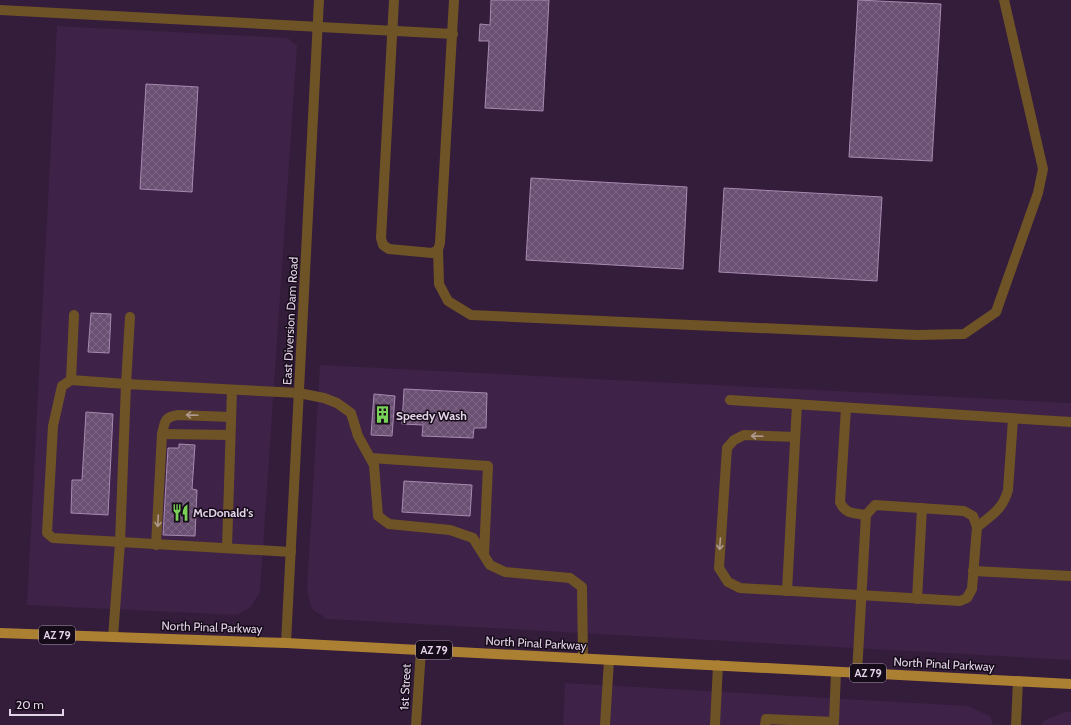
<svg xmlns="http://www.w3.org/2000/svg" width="1071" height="725" font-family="Cabin,sans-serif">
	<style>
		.built { fill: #3e2247 }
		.building { fill: url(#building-cross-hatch); stroke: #a78ab0 }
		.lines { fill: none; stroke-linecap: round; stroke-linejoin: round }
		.minor { stroke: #6e5326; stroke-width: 10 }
		.major { stroke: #ac8032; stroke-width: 10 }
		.oneway { stroke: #ae9990 }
		.labels { text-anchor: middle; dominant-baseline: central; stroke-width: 3; stroke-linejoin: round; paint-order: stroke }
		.shield { fill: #160b19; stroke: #a597a9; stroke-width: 1 }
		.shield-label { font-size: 11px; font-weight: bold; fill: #e2d3e7 }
		.street-label { font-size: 12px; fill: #e2d3e7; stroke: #160b19 }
		.poi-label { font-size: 12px; font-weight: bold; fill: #e2d3e7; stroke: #160b19; text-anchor: start }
	</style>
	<defs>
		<pattern id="building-cross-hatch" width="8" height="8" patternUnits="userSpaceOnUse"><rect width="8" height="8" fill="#6a5072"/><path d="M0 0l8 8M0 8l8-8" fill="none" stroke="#7f6886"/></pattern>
	</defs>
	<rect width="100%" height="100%" fill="#341c3b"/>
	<!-- built -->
	<g class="built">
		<path d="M 57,26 L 288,38 L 297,46 L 260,592 L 251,607 L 237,615 L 27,605 Z"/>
		<path d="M 320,365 L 1071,403 L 1071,660 L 327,619 L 312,609 L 307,591 Z"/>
		<path d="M 565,683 L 968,706 L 990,716 L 993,725 L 563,725 Z"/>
		<path d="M 1071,711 L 1071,725 L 1041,725 L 1043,721 L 1065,712 Z"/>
	</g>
	<!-- building -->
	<g class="building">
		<path d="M 491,0 L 549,0 L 543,111 L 485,108 L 489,41 L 479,41 L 480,24 L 490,25 Z"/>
		<path d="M 858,0 L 941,4 L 932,161 L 849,157 Z"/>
		<path d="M 146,84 L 198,87 L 192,192 L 140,189 Z"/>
		<path d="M 531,178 L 687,187 L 683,269 L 526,260 Z"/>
		<path d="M 724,188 L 882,197 L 877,281 L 719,272 Z"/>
		<path d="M 91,313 L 111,314 L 109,353 L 88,352 Z"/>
		<path d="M 404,389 L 487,393 L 486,428 L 474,428 L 473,438 L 422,436 L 423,425 L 402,424 Z"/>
		<path d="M 374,394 L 395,396 L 392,436 L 371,435 Z"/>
		<path d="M 86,412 L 113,414 L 108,515 L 71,513 L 72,480 L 82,480 Z"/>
		<path d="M 179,444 L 195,445 L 192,489 L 197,490 L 195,536 L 163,535 L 168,448 L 179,448 Z"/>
		<path d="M 404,481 L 472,485 L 470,516 L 402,512 Z"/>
	</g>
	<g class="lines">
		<!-- minor -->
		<g class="minor">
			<path d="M 394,0 L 381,238 L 383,245 L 389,249 L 432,253 L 438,250 L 440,243 L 454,0"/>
			<path d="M 0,10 L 453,34"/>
			<path d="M 438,250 L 439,284 L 448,301 L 471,315 L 917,335 L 964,334 L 996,312 L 1038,193 L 1043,169 L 1004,0"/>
			<path d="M 130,317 L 126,384 L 71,380 L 62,386 L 53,426 L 47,533 L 53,538 L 291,552"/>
			<path d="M 71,380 L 74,315"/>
			<path d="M 730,400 L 1071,422"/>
			<path d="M 846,408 L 840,502 C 845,514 854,513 866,515"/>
			<path d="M 162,434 L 230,435"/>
			<path d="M 795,437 L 744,435 L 734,440 L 727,448 L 719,568 L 728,582 L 740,588 L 960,601 L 967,598 L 972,589 L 977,527 L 973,516 L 964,511 L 875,505 L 866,515 L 857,673"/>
			<path d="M 371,458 L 488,466 L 484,555"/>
			<path d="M 977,527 C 992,515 1003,509 1008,490 L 1013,419"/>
			<path d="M 156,545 L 162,434 C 165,422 164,417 178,415 L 231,417"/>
			<path d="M 227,548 L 232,390"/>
			<path d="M 973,571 L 1071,576"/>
			<path d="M 787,591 L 797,404"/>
			<path d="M 917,599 L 922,508"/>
			<path d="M 113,637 L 120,543 L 126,384 L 299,393 L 324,398 L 337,403 L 351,413 L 358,436 L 374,465 L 378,516 L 389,524 L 450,530 L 473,538 L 490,565 L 505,572 L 570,578 L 582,587 L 583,658"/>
			<path d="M 286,643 L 319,0"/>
			<path d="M 834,722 L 836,672"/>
			<path d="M 416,725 L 421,650"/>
			<path d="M 605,725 L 609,660"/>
			<path d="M 715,725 L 718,665"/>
			<path d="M 765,725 L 766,719 L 834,722 L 833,725"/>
			<path d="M 1016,725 L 1018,681"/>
		</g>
		<!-- major -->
		<path class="major" d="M 0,633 L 286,643 L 1071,684"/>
	</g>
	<!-- one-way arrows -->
	<defs><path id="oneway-shaft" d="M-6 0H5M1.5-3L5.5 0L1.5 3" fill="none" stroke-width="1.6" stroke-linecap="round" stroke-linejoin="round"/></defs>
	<g class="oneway">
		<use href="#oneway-shaft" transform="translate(192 415) rotate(-178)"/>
		<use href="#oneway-shaft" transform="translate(757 436) rotate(-178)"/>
		<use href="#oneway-shaft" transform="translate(158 521) rotate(93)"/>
		<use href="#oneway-shaft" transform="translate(720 544) rotate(94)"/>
	</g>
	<!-- icons -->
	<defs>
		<symbol id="building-bare" viewBox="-9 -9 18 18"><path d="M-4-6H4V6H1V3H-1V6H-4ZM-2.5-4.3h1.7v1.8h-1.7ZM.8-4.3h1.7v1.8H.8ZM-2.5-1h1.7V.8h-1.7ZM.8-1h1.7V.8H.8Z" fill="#79d157" stroke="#160b19" stroke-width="2.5" paint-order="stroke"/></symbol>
		<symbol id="restaurant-bare" viewBox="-9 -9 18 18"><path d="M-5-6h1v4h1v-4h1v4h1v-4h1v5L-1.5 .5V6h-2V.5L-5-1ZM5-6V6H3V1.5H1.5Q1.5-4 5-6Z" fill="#79d157" stroke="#160b19" stroke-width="2.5" paint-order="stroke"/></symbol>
	</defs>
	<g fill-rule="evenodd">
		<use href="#building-bare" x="370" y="402" width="25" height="25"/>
		<use href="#restaurant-bare" x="168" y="500" width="25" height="25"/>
	</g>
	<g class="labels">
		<!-- shield labels -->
		<g class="shield">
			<rect x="39" y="626" width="36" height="18" rx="3"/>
			<rect x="416" y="641" width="36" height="18" rx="3"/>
			<rect x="850" y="664" width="36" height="18" rx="3"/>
		</g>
		<g class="shield-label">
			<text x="57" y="635">AZ 79</text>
			<text x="434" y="650">AZ 79</text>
			<text x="868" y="673">AZ 79</text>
		</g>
		<!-- street labels -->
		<g class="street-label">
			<text transform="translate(290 321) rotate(-87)">East Diversion Dam Road</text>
			<text transform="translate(212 627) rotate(2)">North Pinal Parkway</text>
			<text transform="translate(536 643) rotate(3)">North Pinal Parkway</text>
			<text transform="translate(944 664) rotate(3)">North Pinal Parkway</text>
			<text transform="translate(405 687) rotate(-87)">1st Street</text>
		</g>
		<!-- poi labels -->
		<g class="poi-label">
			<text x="396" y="415">Speedy Wash</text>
			<text x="193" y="512">McDonald's</text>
		</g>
	</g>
	<!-- scale -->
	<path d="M10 709v6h53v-6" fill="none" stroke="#e2d3e7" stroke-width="2"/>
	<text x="16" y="709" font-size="12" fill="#e2d3e7" stroke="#160b19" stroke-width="3" paint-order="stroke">20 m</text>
</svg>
